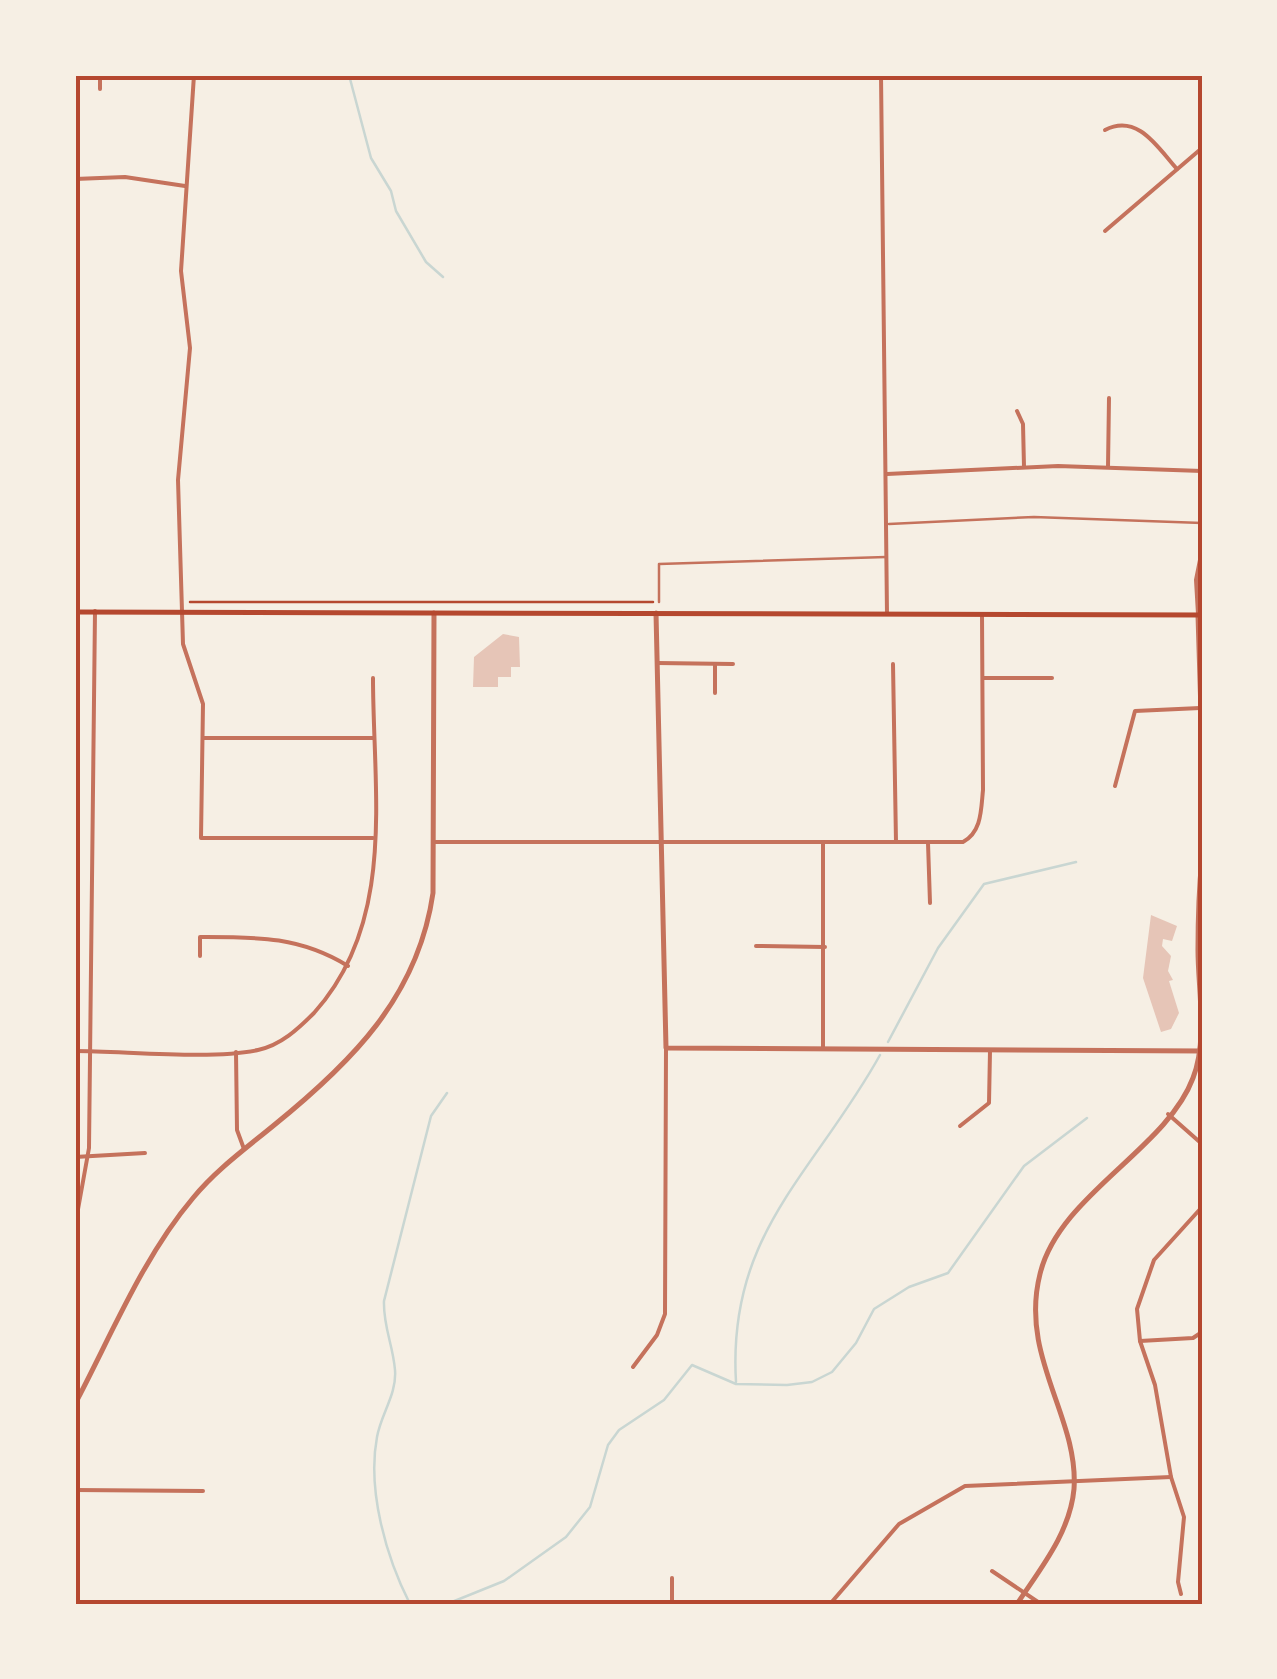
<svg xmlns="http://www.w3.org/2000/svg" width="1277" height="1679" font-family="Roboto,sans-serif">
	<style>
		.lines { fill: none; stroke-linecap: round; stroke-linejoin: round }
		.stream { stroke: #c9d6d2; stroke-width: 2.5 }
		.building { fill: #e6c5b7 }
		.path { stroke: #b5482f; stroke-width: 2.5 }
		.service { stroke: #c5725c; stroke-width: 2.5 }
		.minor { stroke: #c5725c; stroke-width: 4 }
		.tertiary { stroke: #c5725c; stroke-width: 5 }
		.secondary { stroke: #b5482f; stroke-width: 5 }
		.neatline { fill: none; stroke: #b5482f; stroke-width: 4 }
	</style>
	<rect width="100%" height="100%" fill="#f6efe4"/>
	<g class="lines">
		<!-- stream -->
		<g class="stream">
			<path d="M 349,75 L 371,158 L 391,191 L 396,211 L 426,262 L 443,277"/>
			<path d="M 888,1042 L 938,948 L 984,884 L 1076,862"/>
			<path d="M 736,1382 C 727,1233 814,1174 880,1055"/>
			<path d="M 410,1604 C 386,1557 367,1490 377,1437 C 381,1414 397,1394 395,1370 C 393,1345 383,1326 384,1301 L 431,1116 L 447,1093"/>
			<path d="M 447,1604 L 504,1581 L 566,1537 L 590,1507 L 608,1445 L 619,1430 L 664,1400 L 692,1365 L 736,1384 L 787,1385 L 812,1382 L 832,1372 L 856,1343 L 874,1309 L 909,1287 L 948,1273 L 1024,1166 L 1087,1118"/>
		</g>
	</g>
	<!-- building -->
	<g class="building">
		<path d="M 503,634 L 519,637 L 520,667 L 511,667 L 511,677 L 498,677 L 498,687 L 473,687 L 474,657 Z"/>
		<path d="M 1151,915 L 1177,926 L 1172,941 L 1163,939 L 1162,946 L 1171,956 L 1168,971 L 1173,980 L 1169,981 L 1179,1013 L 1171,1029 L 1161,1032 L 1143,978 Z"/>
	</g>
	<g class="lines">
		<!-- path -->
		<path class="path" d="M 190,602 L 653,602"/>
		<!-- service -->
		<g class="service">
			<path d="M 889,524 L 1034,517 L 1202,523"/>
			<path d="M 659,602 L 659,564 L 886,557"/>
		</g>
		<!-- minor -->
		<g class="minor">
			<path d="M 100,75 L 100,89"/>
			<path d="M 194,75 L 181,271 L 190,348 L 178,480 L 183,644 L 203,704 L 201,838 L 373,838"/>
			<path d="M 881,75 L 887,614"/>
			<path d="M 1105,130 C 1138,113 1158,148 1177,169"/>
			<path d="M 75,179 L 125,177 L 185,186"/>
			<path d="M 1105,231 L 1202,148"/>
			<path d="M 1017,411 L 1023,424 L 1024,467"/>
			<path d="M 1108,467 L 1109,398"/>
			<path d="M 887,474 L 1058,466 L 1202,471"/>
			<path d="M 1198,614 L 1196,580 L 1202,550"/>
			<path d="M 657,663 L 733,664"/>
			<path d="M 893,664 L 896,842"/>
			<path d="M 983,678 L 1052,678"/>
			<path d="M 715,693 L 715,664"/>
			<path d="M 203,738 L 373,738"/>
			<path d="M 1115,786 L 1135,711 L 1200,708"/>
			<path d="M 434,842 L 963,842 C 982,832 981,809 983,790 L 982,614"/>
			<path d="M 928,843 L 930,903"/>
			<path d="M 756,946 L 825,947"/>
			<path d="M 200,956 L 200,937 C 256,937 299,936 348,966"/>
			<path d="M 823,1047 L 823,842"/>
			<path d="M 75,1051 C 125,1051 212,1060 258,1050 C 281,1045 298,1029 314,1013 C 397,921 373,792 373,678"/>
			<path d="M 236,1052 L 237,1130 L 244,1149"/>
			<path d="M 1168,1114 L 1202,1144"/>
			<path d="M 960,1126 L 989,1103 L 990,1051"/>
			<path d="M 75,1157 L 145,1153"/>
			<path d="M 75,1226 L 89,1148 L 95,611"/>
			<path d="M 1140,1341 L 1193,1338 L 1202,1332"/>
			<path d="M 633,1367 L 657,1335 L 665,1314 L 666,1048"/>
			<path d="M 75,1490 L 203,1491"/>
			<path d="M 992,1571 L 1041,1604"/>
			<path d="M 672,1578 L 672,1604"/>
			<path d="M 1181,1594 L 1178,1582 L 1184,1517 L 1171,1477 L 1155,1385 L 1140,1341 L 1137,1309 L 1154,1260 L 1202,1207"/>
			<path d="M 830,1604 L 899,1524 L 965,1486 L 1171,1477"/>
		</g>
		<!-- tertiary -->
		<g class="tertiary">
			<path d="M 656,613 L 666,1048 L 1202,1051"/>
			<path d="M 1198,615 L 1202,745"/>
			<path d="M 75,1404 C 111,1336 143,1257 193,1198 C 216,1170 245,1149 273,1126 C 351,1063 418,997 433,893 L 434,613"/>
			<path d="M 1017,1604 C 1040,1569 1070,1533 1074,1489 C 1079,1417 1019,1357 1040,1274 C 1059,1195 1166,1150 1193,1078 C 1208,1039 1198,990 1198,950 C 1198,919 1199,888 1202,858"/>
		</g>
		<!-- secondary -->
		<path class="secondary" d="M 75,612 L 1202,615"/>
	</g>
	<!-- border -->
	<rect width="1277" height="1679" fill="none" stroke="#f6efe4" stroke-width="155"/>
	<rect x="78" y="78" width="1122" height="1524" class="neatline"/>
</svg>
